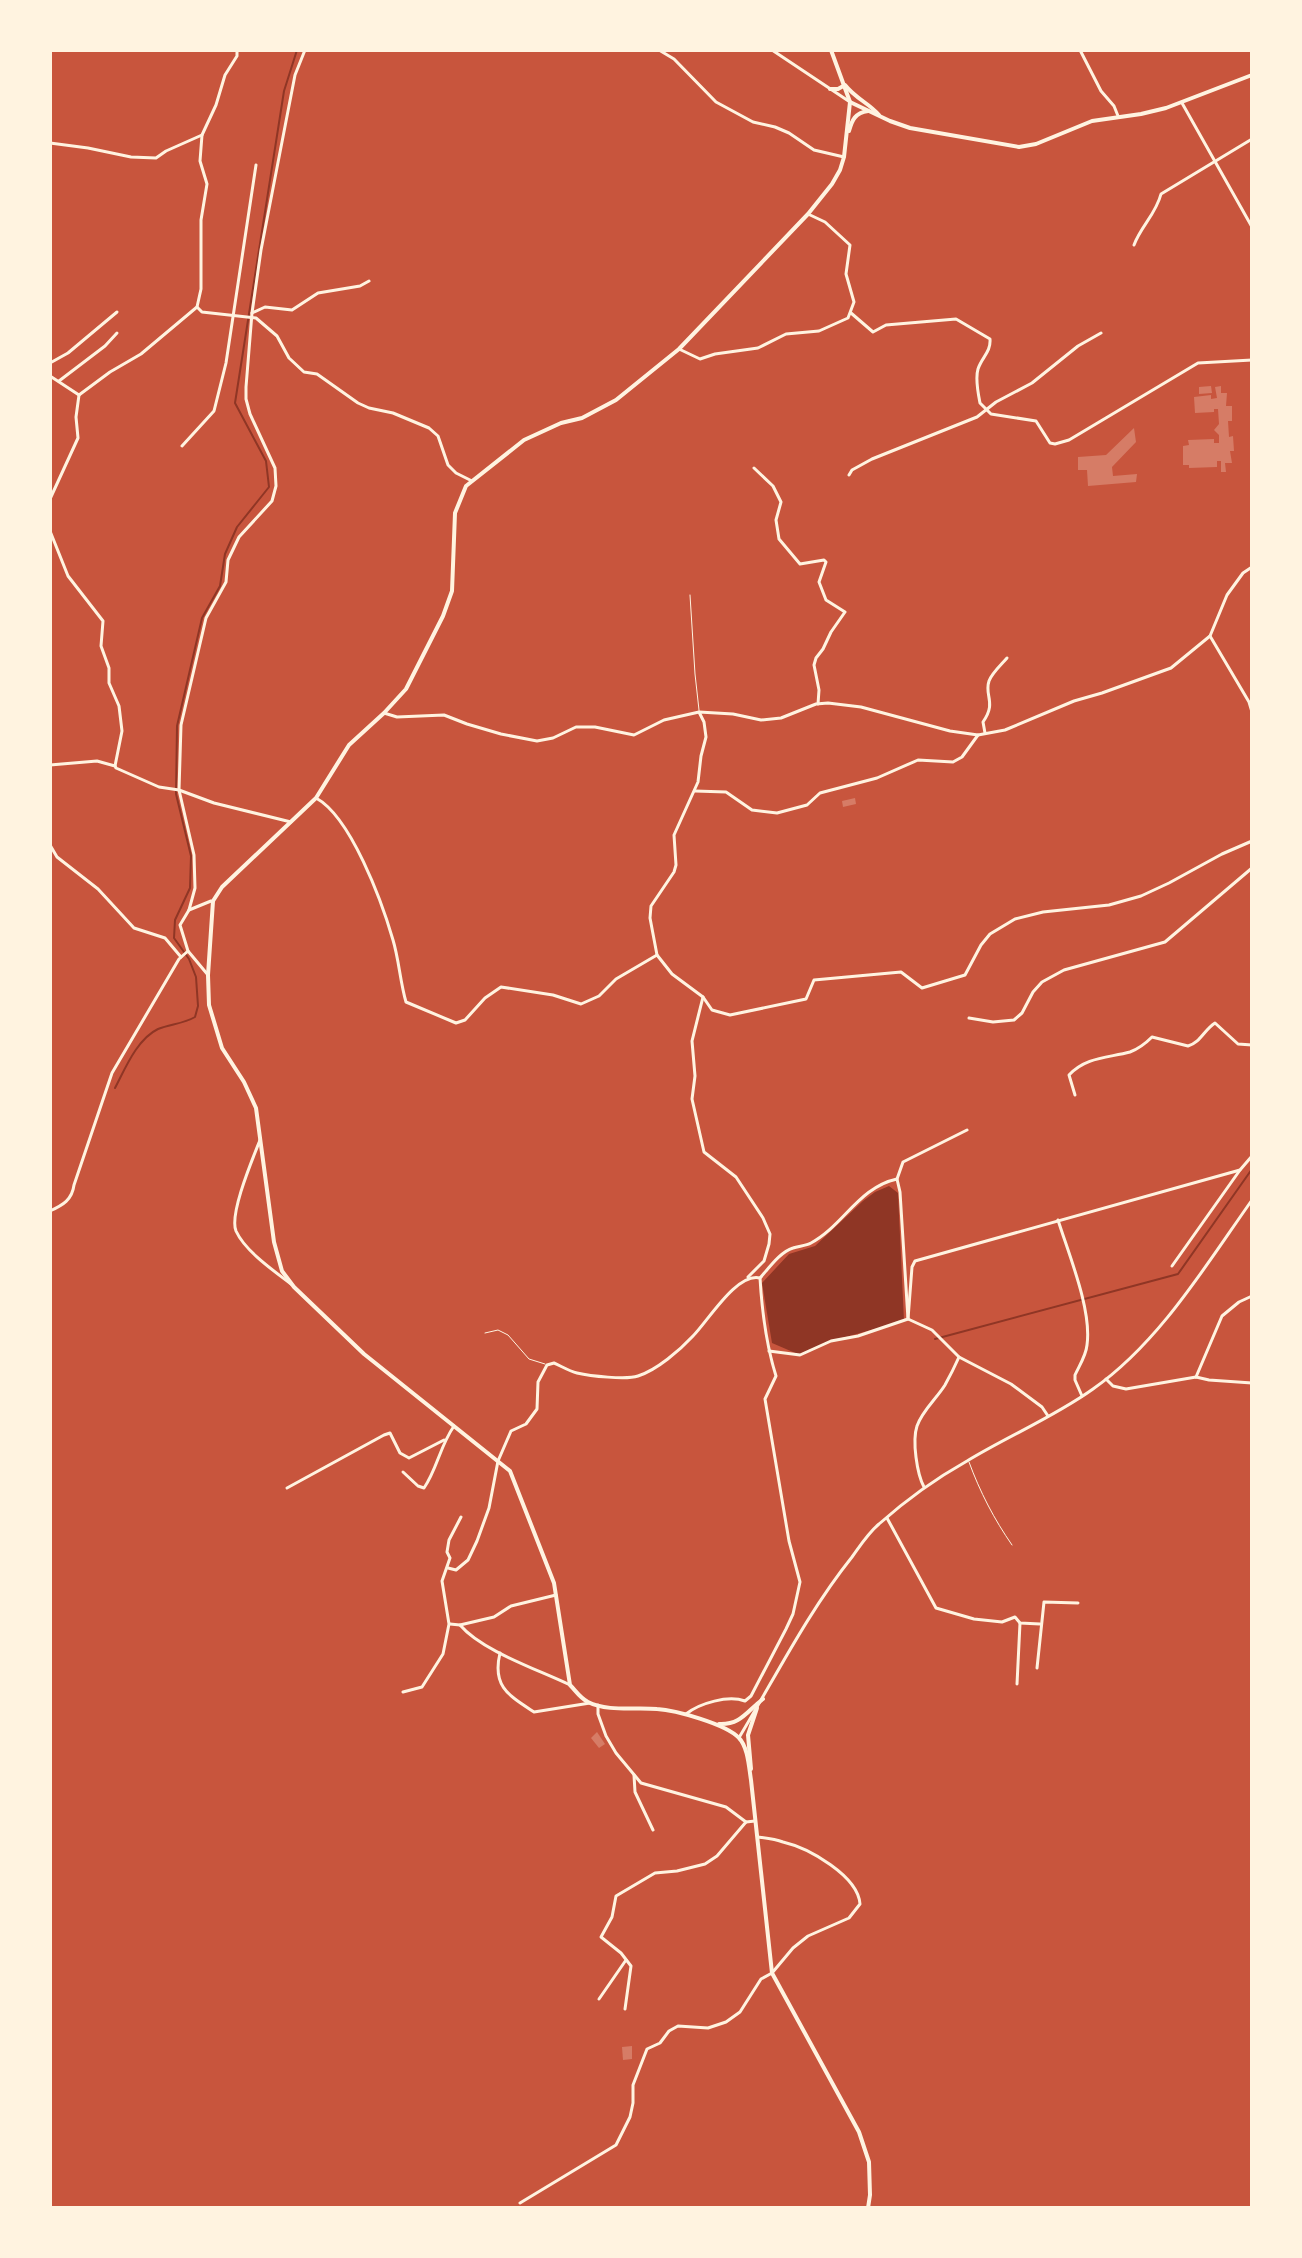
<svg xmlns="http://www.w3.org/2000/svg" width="1302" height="2258" font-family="'Work Sans',sans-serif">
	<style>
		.water { fill: #8f3625 }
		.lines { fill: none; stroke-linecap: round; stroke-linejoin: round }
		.stream { stroke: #8f3625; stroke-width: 2 }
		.building { fill: #d67c66 }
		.service { stroke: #fff3e0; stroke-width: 1 }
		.minor { stroke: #fff3e0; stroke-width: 3 }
		.tertiary { stroke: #fff3e0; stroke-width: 3 }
		.secondary { stroke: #fff3e0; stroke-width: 4 }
	</style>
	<rect width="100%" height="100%" fill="#c8553d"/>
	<!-- water -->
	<path class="water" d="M 889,1186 L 898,1193 L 904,1321 L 831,1341 L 800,1355 L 772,1343 L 762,1283 L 789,1254 L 815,1246 L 863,1201 L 875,1192 Z"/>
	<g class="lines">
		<!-- stream -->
		<g class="stream">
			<path d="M 115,1088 C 125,1069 137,1039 158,1029 C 170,1024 183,1024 195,1017 L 198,1006 L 196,977 L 189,959 L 174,938 L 175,920 L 190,888 L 191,856 L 176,794 L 177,726 L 202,618 L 220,586 L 225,554 L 237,527 L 269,487 L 266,461 L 235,403 L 284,91 L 297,50"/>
			<path d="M 935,1339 L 1178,1274 L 1252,1169"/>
		</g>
	</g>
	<!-- building -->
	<g class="building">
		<path d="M 1211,386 L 1212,393 L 1199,394 L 1199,387 Z"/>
		<path d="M 1221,386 L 1221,393 L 1227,393 L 1226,406 L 1232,406 L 1232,421 L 1228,421 L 1229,437 L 1233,436 L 1234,451 L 1230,451 L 1232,463 L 1225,463 L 1226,472 L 1221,472 L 1221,461 L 1217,461 L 1217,467 L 1189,468 L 1189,465 L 1183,465 L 1183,446 L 1189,445 L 1188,440 L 1214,439 L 1214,443 L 1219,443 L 1219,435 L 1214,430 L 1219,424 L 1218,409 L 1214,409 L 1214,412 L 1195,413 L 1194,397 L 1211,395 L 1211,399 L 1217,398 L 1215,387 Z"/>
		<path d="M 1134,428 L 1136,442 L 1112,467 L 1113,476 L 1137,474 L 1136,482 L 1088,486 L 1087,470 L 1078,470 L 1078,457 L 1106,455 Z"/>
		<path d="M 855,798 L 856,804 L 843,807 L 842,801 Z"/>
		<path d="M 597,1732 L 605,1744 L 599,1748 L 591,1738 Z"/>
		<path d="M 632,2046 L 632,2059 L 623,2060 L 622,2047 Z"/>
	</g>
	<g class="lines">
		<!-- service -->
		<g class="service">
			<path d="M 690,595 L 695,674 L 699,710"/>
			<path d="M 485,1333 L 498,1330 L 508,1335 L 529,1359 L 545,1364"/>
			<path d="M 969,1462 C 980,1492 994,1519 1012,1545"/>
		</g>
		<!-- minor -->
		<g class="minor">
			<path d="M 659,50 L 674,59 L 716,102 L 753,122 L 775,127 L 789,133 L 814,150 L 844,157"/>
			<path d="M 1080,50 L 1101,91 L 1114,106 L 1118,116"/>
			<path d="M 1182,103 L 1252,227"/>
			<path d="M 50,143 L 88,148 L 131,157 L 156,158 L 166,151 L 202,135"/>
			<path d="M 1134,245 C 1141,226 1156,214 1161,194 L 1252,139"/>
			<path d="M 197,307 L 202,312 L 256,318 L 277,336 L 289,358 L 304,372 L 317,374 L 358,403 L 369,408 L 393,413 L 429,428 L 438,436 L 448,465 L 456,473 L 472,481"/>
			<path d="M 252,313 L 265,307 L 292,310 L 318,293 L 360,286 L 369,281"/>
			<path d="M 851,313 L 873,332 L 886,325 L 956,319 L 990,339 C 991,352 982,357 978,369 C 975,379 978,393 980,403 L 991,414 L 1036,421 L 1050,443 L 1055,444 L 1069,440 L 1198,363 L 1252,360"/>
			<path d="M 679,349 L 700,359 L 715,354 L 758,348 L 786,334 L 819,331 L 848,318 L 854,302 L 846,274 L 850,245 L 825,222 L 808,214"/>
			<path d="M 50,363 L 68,353 L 117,312"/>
			<path d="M 50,376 L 79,395 L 110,372 L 141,354 L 197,307 L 201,289 L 201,220 L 207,184 L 200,161 L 202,135 L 216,105 L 225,75 L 237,56 L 237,50"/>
			<path d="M 59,381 L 105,346 L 117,333"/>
			<path d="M 182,446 L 214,411 L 226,363 L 256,165"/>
			<path d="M 754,468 L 773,486 L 781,502 L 776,520 L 779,539 L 800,564 L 824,560 L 826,562 L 819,582 L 826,600 L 845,612 L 831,632 L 823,649 L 816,658 L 814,665 L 819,690 L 818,704"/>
			<path d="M 849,475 L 852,470 L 872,459 L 977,417 L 996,402 L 1032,383 L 1078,346 L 1101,333"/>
			<path d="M 50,499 L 78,438 L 76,417 L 79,395"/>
			<path d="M 50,531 L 68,576 L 103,621 L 101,646 L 109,668 L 109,683 L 119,706 L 122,731 L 115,766"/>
			<path d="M 1210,636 L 1249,702 L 1252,712"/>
			<path d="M 384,713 L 397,717 L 444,715 L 467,724 L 501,734 L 537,741 L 553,738 L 576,727 L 595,727 L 634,735 L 664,720 L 699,712 L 733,714 L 761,720 L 781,718 L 816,704 L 828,703 L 861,707 L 950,731 L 978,735 L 1005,730 L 1074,701 L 1102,693 L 1171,668 L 1210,636 L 1227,595 L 1243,573 L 1252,567"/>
			<path d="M 985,733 L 983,722 C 997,702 984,696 989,681 C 992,673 1001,665 1007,658"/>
			<path d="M 50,765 L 97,761 L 115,766 L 116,768 L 159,787 L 179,790 L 214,803 L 291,822"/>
			<path d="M 695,791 L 726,792 L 752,810 L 777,813 L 807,805 L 820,793 L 877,778 L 918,760 L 953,762 L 962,757 L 978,735"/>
			<path d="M 316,798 C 351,817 382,902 393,940 C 399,960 400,981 406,1002 L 456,1023 L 465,1020 L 485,998 L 501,987 L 553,995 L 581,1004 L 599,996 L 616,979 L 657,955 L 672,974 L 703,997 L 712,1010 L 730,1015 L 806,999 L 814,980 L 901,972 L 922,988 L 965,975 L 981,945 L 990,934 L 1015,919 L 1043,912 L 1109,905 L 1141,896 L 1169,883 L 1222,854 L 1252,841"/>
			<path d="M 50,845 L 57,857 L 98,889 L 134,928 L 165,938 L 181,957"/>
			<path d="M 189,910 L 195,888 L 194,855 L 179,790 L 181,725 L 206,618 L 226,582 L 228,560 L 239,537 L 272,501 L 276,486 L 275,468 L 250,414 L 246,399 L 246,387 L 252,313 L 261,250 L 295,75 L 305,50"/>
			<path d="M 188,951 L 180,925 L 189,910 L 211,901"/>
			<path d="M 657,955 L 650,918 L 651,906 L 674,872 L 676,865 L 674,835 L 698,782 L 701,756 L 706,737 L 704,722 L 699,712"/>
			<path d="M 703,997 L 692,1041 L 695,1076 L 692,1099 L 704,1152 L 736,1177 L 763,1218 L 770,1234 L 769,1244 L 764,1261 L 748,1277"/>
			<path d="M 969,1018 L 993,1022 L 1014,1020 L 1022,1013 L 1033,992 L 1042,982 L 1064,970 L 1165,942 L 1252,868"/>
			<path d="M 1075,1095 L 1069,1075 C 1086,1057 1107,1058 1130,1052 C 1138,1049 1146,1043 1152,1037 L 1188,1046 C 1201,1042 1204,1030 1215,1023 L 1238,1044 L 1252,1045"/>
			<path d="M 967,1130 L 903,1162 L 897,1179 L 900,1192 L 908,1319 L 932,1330 L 959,1357 L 1011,1384 L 1042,1407 L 1048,1416"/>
			<path d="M 260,1140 C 253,1158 229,1214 236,1231 C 245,1251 274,1271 291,1284"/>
			<path d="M 50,1211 C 63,1205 72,1200 74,1185 L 112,1073 L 179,959 L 188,951 L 208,975"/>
			<path d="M 1058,1220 C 1069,1255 1092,1310 1087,1345 C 1086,1356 1079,1366 1075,1375 L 1075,1380 L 1082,1396"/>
			<path d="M 1172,1266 L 1240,1170"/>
			<path d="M 769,1351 L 800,1355 L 831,1341 L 858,1336 L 908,1319 L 912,1267 L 915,1261 L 1240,1170 L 1252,1156"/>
			<path d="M 1196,1377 L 1222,1316 L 1239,1302 L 1252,1296"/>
			<path d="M 403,1472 L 418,1486 L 424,1488 C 437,1469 440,1446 454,1426"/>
			<path d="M 924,1487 C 917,1474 912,1441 917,1426 C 922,1411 937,1398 945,1385 C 950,1376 955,1366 959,1357"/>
			<path d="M 287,1488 L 384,1435 L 390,1433 L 400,1453 L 409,1458 L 444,1440"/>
			<path d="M 887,1518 L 936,1608 L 974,1619 L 1002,1622 L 1015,1617 L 1020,1623 L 1040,1624"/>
			<path d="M 448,1568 L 456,1570 L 468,1560 L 477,1541 L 489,1508 L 498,1461 L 511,1431 L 526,1424 L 537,1409 L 538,1382 L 547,1365 L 554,1363 C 561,1366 569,1371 577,1373 C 590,1376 626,1380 638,1376 C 657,1370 680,1350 693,1336 C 708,1321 737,1272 760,1278"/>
			<path d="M 450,1624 L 460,1625 L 494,1617 L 511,1606 L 556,1595"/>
			<path d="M 460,1625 C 482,1651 539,1670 570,1685"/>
			<path d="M 500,1653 C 492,1686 508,1695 534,1712 L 590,1703"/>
			<path d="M 1037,1668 L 1044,1602 L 1078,1603"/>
			<path d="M 1017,1684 L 1020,1623"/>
			<path d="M 403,1692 L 422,1687 L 443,1654 L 449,1624 L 442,1581 L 450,1558 L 447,1552 L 449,1540 L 461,1517"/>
			<path d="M 598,1705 L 598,1714 L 606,1736 L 616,1753 L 641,1783 L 726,1807 L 746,1822"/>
			<path d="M 686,1714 C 700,1703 728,1695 745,1701 L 751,1696 L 786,1629 L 793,1614 L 800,1582 L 789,1541 L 765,1399 L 776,1376 C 766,1344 762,1312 760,1278 C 769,1268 780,1252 793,1248 C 798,1246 806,1246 811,1243 C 843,1226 859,1187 897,1179"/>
			<path d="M 634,1775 L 635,1792 L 653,1830"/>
			<path d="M 599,1999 L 626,1960"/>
			<path d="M 625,2009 L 631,1966 L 621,1953 L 601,1937 L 612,1917 L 616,1896 L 655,1873 L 677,1871 L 705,1864 L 717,1856 L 746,1822 L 755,1821"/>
			<path d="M 520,2203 L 616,2145 L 630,2117 L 633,2103 L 633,2085 L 647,2049 L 660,2043 L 669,2031 L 678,2026 L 708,2028 L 726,2022 L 740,2012 L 761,1979 L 772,1973 L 793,1948 L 808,1936 L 849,1918 L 860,1904 C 858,1876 809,1848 783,1842 C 775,1839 766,1838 758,1837"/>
		</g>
		<!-- tertiary -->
		<g class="tertiary">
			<path d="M 772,50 L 850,102"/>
			<path d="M 1106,1379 L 1113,1386 L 1126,1389 L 1196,1377 L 1209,1380 L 1252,1383"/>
			<path d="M 740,1736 C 776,1676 808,1612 852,1557 C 860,1546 868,1533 879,1524 C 906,1500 935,1479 967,1461 C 1008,1436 1054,1417 1093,1389 C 1159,1343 1206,1265 1252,1200"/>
		</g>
		<!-- secondary -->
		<g class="secondary">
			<path d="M 831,50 L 850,102 L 844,157 L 840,170 L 832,184 L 808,214 L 679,349 L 616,400 L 582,418 L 561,423 L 524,440 L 466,486 L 455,513 L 452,591 L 443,616 L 406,689 L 384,713 L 349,745 L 316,798 L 222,887 L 213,901 L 208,975 L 209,1005 L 222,1048 L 244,1082 L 256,1108 L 274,1242 L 282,1271 L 294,1287 L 364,1354 L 510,1471 L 554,1583 L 570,1685 C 576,1691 580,1698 588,1702 C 607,1712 636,1707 657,1709 C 675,1710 726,1724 739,1738 C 748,1747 749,1768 751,1780 L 772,1973 L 859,2132 L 869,2162 L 870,2195 L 868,2208"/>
			<path d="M 830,89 L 838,89 L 845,85 C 856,99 869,103 879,115"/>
			<path d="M 850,102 L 890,121 L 910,128 L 1019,147 L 1036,144 L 1092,121 L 1141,114 L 1166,108 L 1252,75"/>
			<path d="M 849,131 C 852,120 855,113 868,111"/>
			<path d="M 719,1724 C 741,1725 747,1711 763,1699"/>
			<path d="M 751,1769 L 748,1735 L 757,1708"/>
		</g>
	</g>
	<!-- border -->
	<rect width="1302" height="2258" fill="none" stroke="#fff3e0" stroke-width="104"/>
</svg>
